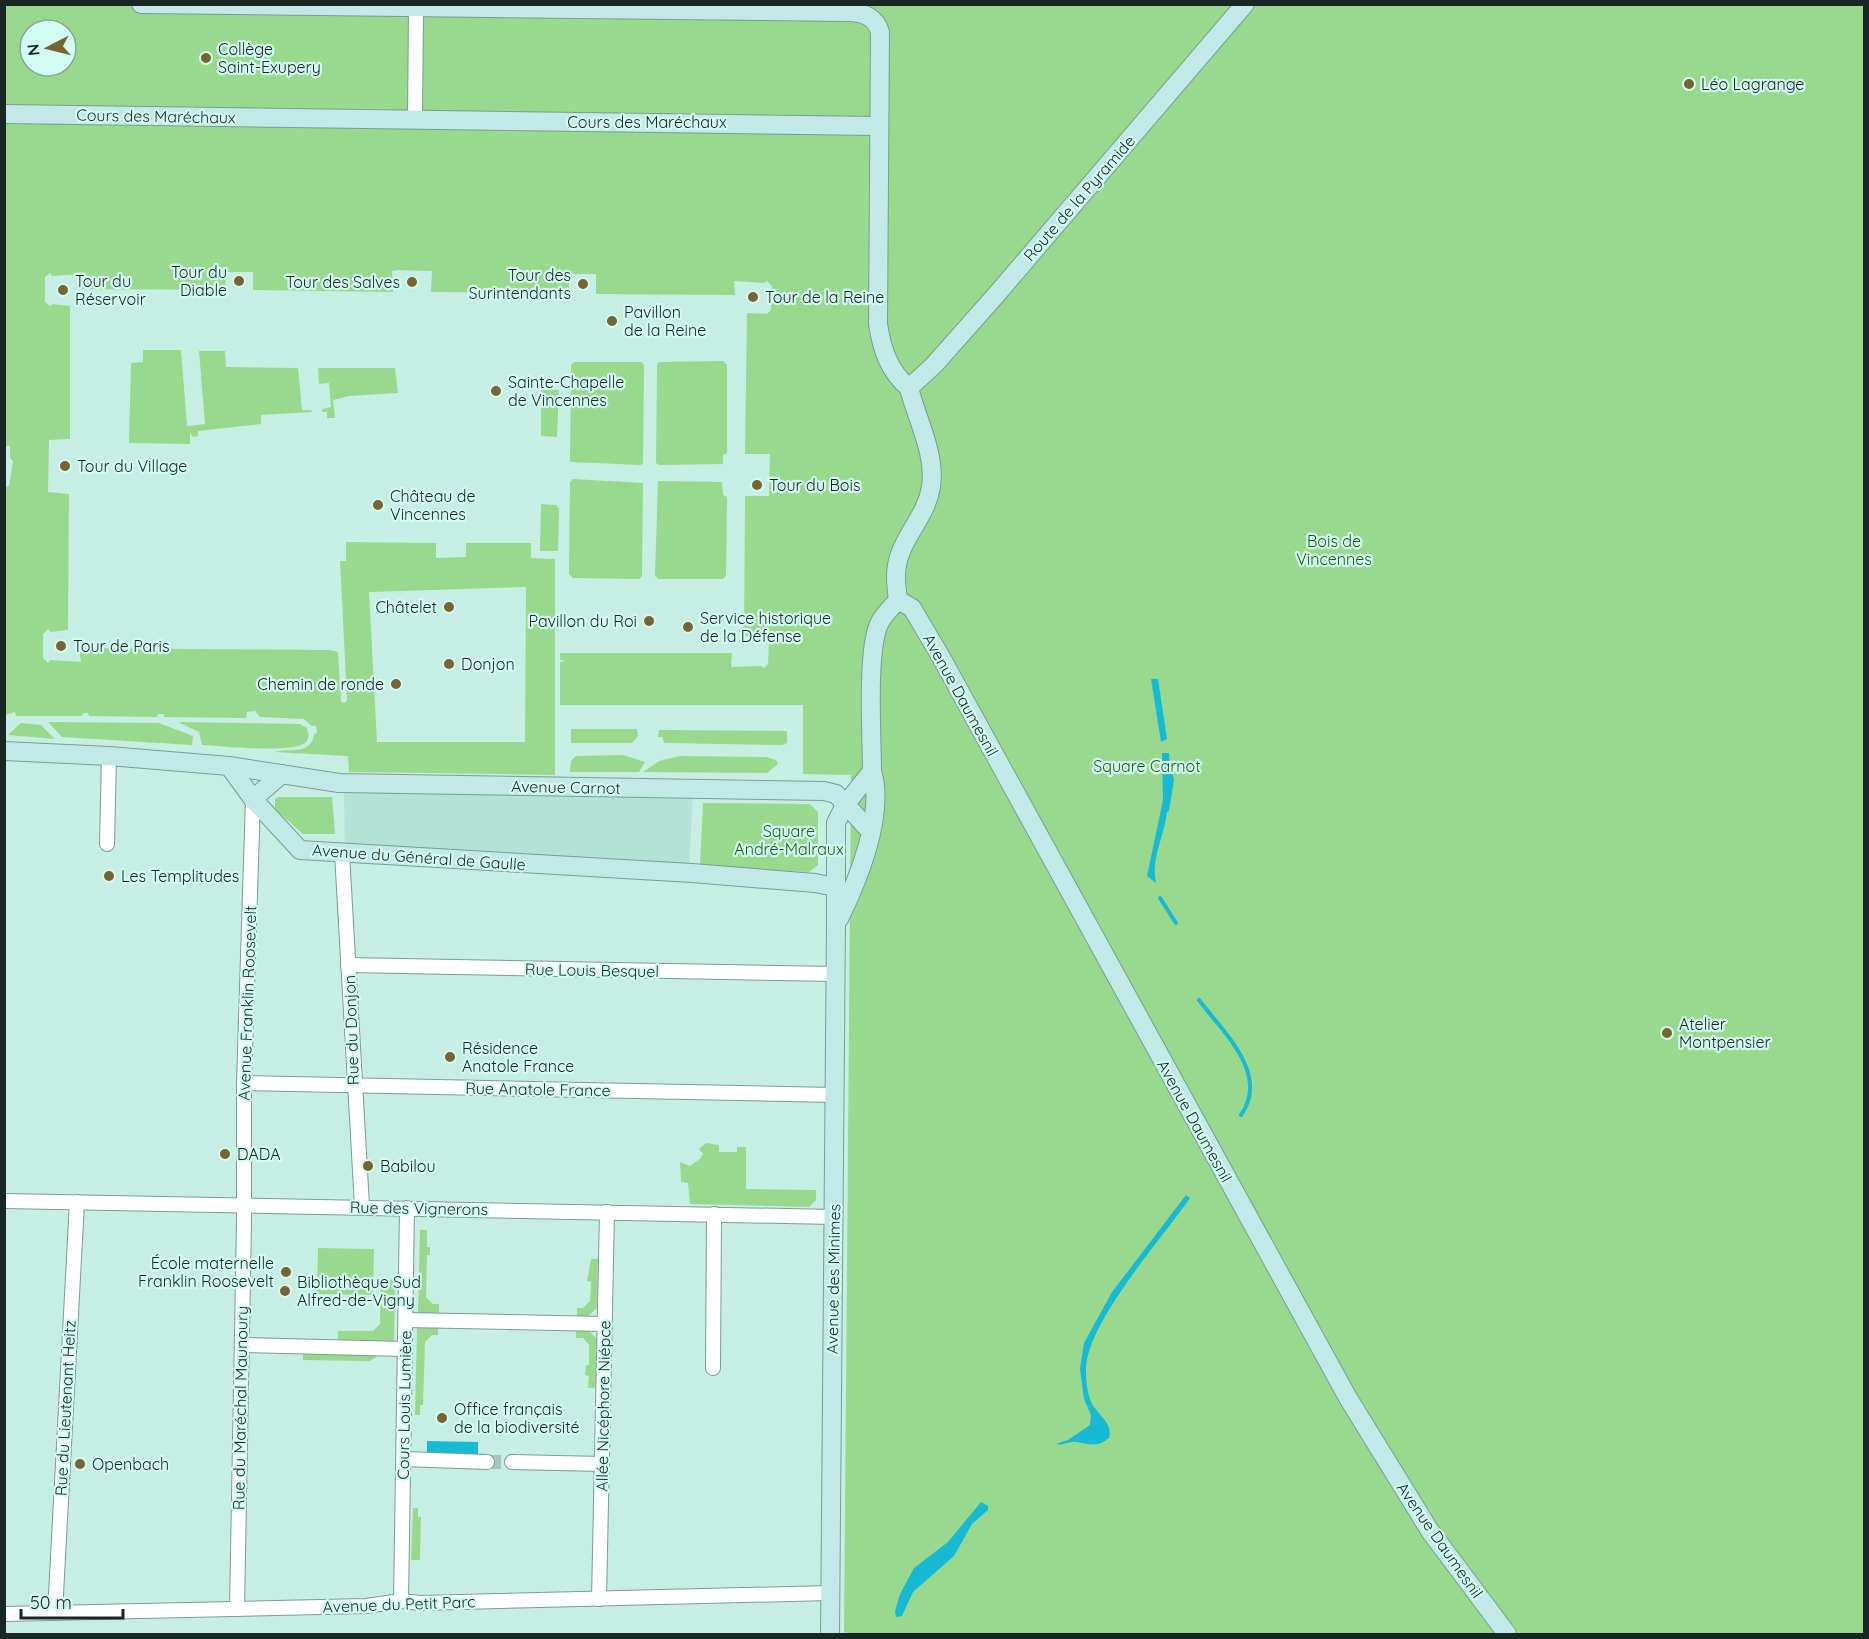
<svg xmlns="http://www.w3.org/2000/svg" width="1869" height="1639" font-family="Quicksand,sans-serif">
	<style>
		.built { fill: #b2e3d6 }
		.green { fill: #99d98e; fill-rule: evenodd }
		.water { fill: #17bad5 }
		.lines { fill: none; stroke-linecap: round; stroke-linejoin: round }
		.stream { stroke: #17bad5; stroke-width: 4 }
		.street-tunnel { stroke: #a3c6bd; stroke-width: 14; stroke-dasharray: 14 7; stroke-linecap: butt }
		.street-casing { stroke: #789e94; stroke-width: 16 }
		.secondary-casing { stroke: #789e94; stroke-width: 20 }
		.street { stroke: #fff; stroke-width: 14 }
		.secondary { stroke: #c2e8e8; stroke-width: 18 }
		.poi-dot { fill: #786332; stroke: #d3fcf1; stroke-width: 2 }
		.labels { text-anchor: middle; dominant-baseline: central; stroke-width: 4.5; stroke-linejoin: round; paint-order: stroke }
		.poi-label { font-size: 16px; fill: #182723; stroke: #d3fcf1; text-anchor: start }
		.street-label { font-size: 16px; fill: #182723; stroke: #d3fcf1 }
		.park-label { font-size: 16px; fill: #1f5d13; stroke: #d3fcf1 }
	</style>
	<rect width="100%" height="100%" fill="#c6eee3"/>
	<!-- built -->
	<path class="built" d="M 458,792 L 693,796 L 689,867 L 345,849 L 344,793 Z"/>
	<!-- green -->
	<g class="green">
		<path d="M 5,5 L 1864,5 L 1864,1634 L 844,1634 L 851,775 L 803,774 L 803,705 L 560,705 L 560,662 L 565,661 L 560,660 L 560,653 L 732,653 L 731,667 L 761,666 L 764,668 L 768,664 L 769,640 L 764,636 L 744,636 L 745,496 L 769,496 L 770,454 L 745,454 L 747,313 L 767,314 L 771,310 L 772,286 L 767,281 L 764,283 L 734,281 L 735,295 L 596,294 L 596,274 L 569,274 L 569,293 L 431,292 L 432,271 L 397,270 L 392,271 L 393,292 L 253,290 L 253,272 L 226,272 L 225,290 L 81,289 L 83,274 L 52,276 L 50,273 L 45,277 L 45,302 L 50,306 L 52,304 L 70,306 L 70,439 L 49,440 L 48,492 L 69,494 L 68,630 L 51,632 L 48,629 L 43,634 L 43,658 L 48,663 L 50,660 L 81,662 L 79,648 L 330,650 L 338,652 L 341,702 L 345,703 L 347,700 L 340,561 L 346,561 L 346,542 L 436,543 L 436,558 L 466,557 L 466,543 L 531,543 L 531,558 L 555,559 L 555,775 L 349,772 L 348,756 L 275,752 C 288,747 311,757 314,734 L 317,733 L 316,726 L 312,726 L 304,719 L 260,717 L 255,711 L 247,712 L 246,718 L 164,717 L 164,714 L 158,714 L 157,717 L 89,716 L 88,713 L 83,713 L 82,716 L 16,716 L 15,712 L 5,715 L 4,487 L 9,486 L 13,461 L 10,458 L 10,446 L 5,446 ZM 30,30 L 66,30 L 66,66 L 30,66 ZM 526,587 L 525,742 L 377,742 L 369,592 Z"/>
		<path d="M 143,350 L 181,350 L 187,426 L 205,424 L 199,351 L 225,351 L 226,367 L 298,368 L 302,410 L 311,410 L 312,412 L 261,415 L 261,424 L 198,431 L 198,436 L 193,437 L 190,432 L 190,444 L 129,443 L 131,363 L 143,362 Z"/>
		<path d="M 723,361 L 727,365 L 727,453 L 723,455 L 723,464 L 659,465 L 656,463 L 657,364 L 660,362 Z"/>
		<path d="M 574,362 L 642,362 L 644,366 L 643,463 L 641,465 L 570,462 L 571,365 Z"/>
		<path d="M 318,368 L 395,368 L 398,393 L 349,396 L 333,400 L 335,418 L 327,418 L 327,412 L 322,412 L 322,409 L 331,407 L 329,383 L 319,384 Z"/>
		<path d="M 541,390 L 559,390 L 557,437 L 541,436 Z"/>
		<path d="M 573,479 L 643,483 L 642,576 L 639,579 L 573,578 L 569,574 L 570,482 Z"/>
		<path d="M 658,481 L 722,482 L 723,495 L 727,497 L 726,576 L 723,579 L 658,579 L 655,575 Z"/>
		<path d="M 541,504 L 556,505 L 559,509 L 558,551 L 540,551 Z"/>
		<path d="M 48,722 L 159,723 L 193,736 L 192,745 L 62,737 Z"/>
		<path d="M 178,722 L 300,724 L 307,728 C 308,733 310,737 306,742 C 295,754 220,746 202,745 L 199,732 Z"/>
		<path d="M 21,723 L 41,725 L 55,739 L 8,735 Z"/>
		<path d="M 571,729 L 637,729 L 638,736 L 632,743 L 571,743 Z"/>
		<path d="M 659,730 L 787,731 L 787,743 L 782,745 L 664,743 L 662,737 L 658,737 Z"/>
		<path d="M 623,755 L 645,762 L 639,772 L 570,772 L 571,761 L 576,756 Z"/>
		<path d="M 680,756 L 766,757 L 776,760 L 778,764 L 767,773 L 643,772 L 659,761 Z"/>
		<path d="M 279,797 L 332,797 L 335,834 L 303,834 L 275,809 L 275,799 Z"/>
		<path d="M 703,803 L 810,804 L 818,812 L 818,865 L 809,872 L 700,866 Z"/>
		<path d="M 706,1143 L 719,1145 L 719,1152 L 737,1152 L 737,1147 L 746,1147 L 746,1189 L 816,1190 L 816,1200 L 809,1207 L 690,1204 L 688,1183 L 681,1182 L 680,1162 L 690,1166 L 700,1159 L 703,1154 L 699,1149 Z"/>
		<path d="M 420,1230 L 427,1230 L 427,1247 L 430,1247 L 430,1255 L 427,1255 L 426,1297 L 433,1304 L 439,1304 L 439,1314 L 418,1313 Z"/>
		<path d="M 318,1248 L 374,1249 L 373,1295 L 317,1294 Z"/>
		<path d="M 591,1259 L 598,1259 L 597,1308 L 587,1317 L 577,1317 L 577,1308 L 583,1308 L 590,1301 L 591,1282 L 587,1281 Z"/>
		<path d="M 381,1279 L 395,1280 L 394,1342 L 338,1340 L 338,1331 L 373,1331 L 380,1324 Z"/>
		<path d="M 417,1326 L 438,1327 L 438,1335 L 432,1335 L 425,1342 L 423,1405 L 420,1405 L 420,1415 L 415,1415 Z"/>
		<path d="M 576,1329 L 588,1330 L 597,1339 L 595,1388 L 588,1388 L 589,1376 L 585,1375 L 586,1365 L 589,1365 L 589,1345 L 583,1338 L 576,1338 Z"/>
		<path d="M 303,1354 L 377,1356 L 370,1361 L 303,1360 Z"/>
		<path d="M 413,1508 L 418,1508 L 418,1517 L 421,1517 L 420,1560 L 411,1560 Z"/>
	</g>
	<!-- water -->
	<g class="water">
		<path d="M 1151,679 L 1158,679 L 1167,739 L 1161,742 Z"/>
		<path d="M 1162,753 L 1169,753 C 1171,774 1170,798 1166,819 C 1162,840 1151,862 1156,883 L 1147,876 L 1163,800 Z"/>
		<path d="M 1186,1195 L 1190,1198 C 1162,1239 1085,1324 1086,1371 C 1086,1380 1087,1391 1090,1399 C 1095,1414 1114,1422 1109,1438 C 1096,1448 1090,1444 1076,1442 C 1068,1441 1064,1446 1056,1444 L 1068,1440 L 1090,1425 L 1091,1415 L 1084,1399 L 1080,1369 L 1084,1343 L 1112,1292 Z"/>
		<path d="M 427,1441 L 478,1442 L 478,1455 L 427,1454 Z"/>
		<path d="M 981,1502 L 988,1506 L 988,1510 L 972,1524 L 954,1556 L 913,1592 L 902,1616 L 896,1617 L 895,1611 L 900,1594 L 914,1568 L 948,1542 Z"/>
	</g>
	<g class="lines">
		<!-- stream -->
		<g class="stream">
			<path d="M 1167,810 L 1172,780 L 1169,767"/>
			<path d="M 1160,898 L 1176,923"/>
			<path d="M 1199,1000 C 1223,1032 1270,1074 1241,1115"/>
		</g>
		<!-- street-tunnel -->
		<path class="street-tunnel" d="M 487,1462 L 512,1462"/>
		<defs>
			<g id="street">
				<path d="M 415,120 L 416,8"/>
				<path d="M 107,844 L 109,756"/>
				<path d="M 342,853 L 362,1206"/>
				<path d="M 348,965 L 836,974"/>
				<path d="M 244,1083 L 833,1095"/>
				<path d="M 4,1201 L 834,1217"/>
				<path d="M 406,1320 L 604,1324"/>
				<path d="M 242,1345 L 405,1349"/>
				<path d="M 713,1368 L 714,1214"/>
				<path d="M 404,1459 L 487,1462"/>
				<path d="M 512,1462 L 602,1464"/>
				<path d="M 599,1599 L 607,1212"/>
				<path d="M 401,1601 L 407,1208"/>
				<path d="M 237,1609 L 244,1221 L 244,1083 L 253,799"/>
				<path d="M 55,1613 L 77,1202"/>
				<path d="M 4,1614 L 366,1606 L 401,1601 L 420,1603 L 830,1593"/>
			</g>
			<g id="secondary">
				<path d="M 141,4 L 847,12 C 863,12 875,16 880,32 L 878,324 C 882,350 889,371 909,388"/>
				<path d="M 4,114 L 878,126"/>
				<path d="M 909,388 L 934,365 L 996,295 L 1245,4"/>
				<path d="M 898,600 L 912,608 L 941,657 L 1348,1398 L 1430,1531 L 1507,1634"/>
				<path d="M 898,600 C 896,585 894,570 900,554 C 908,531 927,513 931,487 C 936,454 917,420 909,388"/>
				<path d="M 4,751 L 109,756 L 229,766 L 253,799 L 300,850 L 692,873 L 815,883 L 835,887"/>
				<path d="M 229,766 L 339,783 L 824,791 L 836,794 L 871,832"/>
				<path d="M 253,799 L 282,774"/>
				<path d="M 839,919 C 858,880 885,814 872,771 C 872,738 866,648 880,622 C 884,614 892,607 898,600"/>
				<path d="M 830,1634 L 836,923 L 836,823 L 845,805 L 872,771"/>
			</g>
		</defs>
		<!-- street casing -->
		<use href="#street" class="street-casing"/>
		<!-- secondary casing -->
		<use href="#secondary" class="secondary-casing"/>
		<!-- street -->
		<use href="#street" class="street"/>
		<!-- secondary -->
		<use href="#secondary" class="secondary"/>
	</g>
	<!-- markers -->
	<g class="poi-dot">
		<circle cx="206" cy="58" r="6"/>
		<circle cx="1689" cy="84" r="6"/>
		<circle cx="239" cy="281" r="6"/>
		<circle cx="412" cy="282" r="6"/>
		<circle cx="583" cy="284" r="6"/>
		<circle cx="63" cy="290" r="6"/>
		<circle cx="753" cy="297" r="6"/>
		<circle cx="612" cy="321" r="6"/>
		<circle cx="496" cy="391" r="6"/>
		<circle cx="65" cy="466" r="6"/>
		<circle cx="757" cy="485" r="6"/>
		<circle cx="378" cy="505" r="6"/>
		<circle cx="449" cy="607" r="6"/>
		<circle cx="649" cy="621" r="6"/>
		<circle cx="688" cy="627" r="6"/>
		<circle cx="61" cy="646" r="6"/>
		<circle cx="449" cy="664" r="6"/>
		<circle cx="396" cy="684" r="6"/>
		<circle cx="109" cy="876" r="6"/>
		<circle cx="1667" cy="1033" r="6"/>
		<circle cx="450" cy="1057" r="6"/>
		<circle cx="225" cy="1154" r="6"/>
		<circle cx="368" cy="1166" r="6"/>
		<circle cx="286" cy="1272" r="6"/>
		<circle cx="285" cy="1291" r="6"/>
		<circle cx="442" cy="1418" r="6"/>
		<circle cx="80" cy="1464" r="6"/>
	</g>
	<g class="labels">
		<!-- poi labels -->
		<g class="poi-label">
			<text x="218" y="49">Collège<tspan x="218" dy="18">Saint-Exupery</tspan></text>
			<text x="1701" y="84">Léo Lagrange</text>
			<text x="227" y="272" text-anchor="end">Tour du<tspan x="227" dy="18">Diable</tspan></text>
			<text x="571" y="275" text-anchor="end">Tour des<tspan x="571" dy="18">Surintendants</tspan></text>
			<text x="75" y="281">Tour du<tspan x="75" dy="18">Réservoir</tspan></text>
			<text x="400" y="282" text-anchor="end">Tour des Salves</text>
			<text x="765" y="297">Tour de la Reine</text>
			<text x="624" y="312">Pavillon<tspan x="624" dy="18">de la Reine</tspan></text>
			<text x="508" y="382">Sainte-Chapelle<tspan x="508" dy="18">de Vincennes</tspan></text>
			<text x="77" y="466">Tour du Village</text>
			<text x="769" y="485">Tour du Bois</text>
			<text x="390" y="496">Château de<tspan x="390" dy="18">Vincennes</tspan></text>
			<text x="437" y="607" text-anchor="end">Châtelet</text>
			<text x="700" y="618">Service historique<tspan x="700" dy="18">de la Défense</tspan></text>
			<text x="637" y="621" text-anchor="end">Pavillon du Roi</text>
			<text x="73" y="646">Tour de Paris</text>
			<text x="461" y="664">Donjon</text>
			<text x="384" y="684" text-anchor="end">Chemin de ronde</text>
			<text x="121" y="876">Les Templitudes</text>
			<text x="1679" y="1024">Atelier<tspan x="1679" dy="18">Montpensier</tspan></text>
			<text x="462" y="1048">Résidence<tspan x="462" dy="18">Anatole France</tspan></text>
			<text x="237" y="1154">DADA</text>
			<text x="380" y="1166">Babilou</text>
			<text x="274" y="1263" text-anchor="end">École maternelle<tspan x="274" dy="18">Franklin Roosevelt</tspan></text>
			<text x="297" y="1282">Bibliothèque Sud<tspan x="297" dy="18">Alfred-de-Vigny</tspan></text>
			<text x="454" y="1409">Office français<tspan x="454" dy="18">de la biodiversité</tspan></text>
			<text x="92" y="1464">Openbach</text>
		</g>
		<!-- street labels -->
		<g class="street-label">
			<text transform="translate(156 116) rotate(1)">Cours des Maréchaux</text>
			<text x="647" y="122">Cours des Maréchaux</text>
			<text transform="translate(1079 198) rotate(-49)">Route de la Pyramide</text>
			<text transform="translate(961 695) rotate(61)">Avenue Daumesnil</text>
			<text transform="translate(566 787) rotate(1)">Avenue Carnot</text>
			<text transform="translate(419 857) rotate(4)">Avenue du Général de Gaulle</text>
			<text transform="translate(592 970) rotate(1)">Rue Louis Besquel</text>
			<text transform="translate(247 1003) rotate(-88)">Avenue Franklin Roosevelt</text>
			<text transform="translate(351 1030) rotate(-92)">Rue du Donjon</text>
			<text transform="translate(538 1089) rotate(1)">Rue Anatole France</text>
			<text transform="translate(1195 1121) rotate(61)">Avenue Daumesnil</text>
			<text transform="translate(419 1208) rotate(1)">Rue des Vignerons</text>
			<text transform="translate(833 1279) rotate(-89)">Avenue des Minimes</text>
			<text transform="translate(404 1405) rotate(-89)">Cours Louis Lumière</text>
			<text transform="translate(603 1406) rotate(-89)">Allée Nicéphore Niépce</text>
			<text transform="translate(65 1408) rotate(-87)">Rue du Lieutenant Heitz</text>
			<text transform="translate(240 1408) rotate(-89)">Rue du Maréchal Maunoury</text>
			<text transform="translate(1440 1540) rotate(55)">Avenue Daumesnil</text>
			<text transform="translate(399 1604) rotate(-2)">Avenue du Petit Parc</text>
		</g>
		<!-- park labels -->
		<g class="park-label">
			<text x="1334" y="541">Bois de<tspan x="1334" dy="18">Vincennes</tspan></text>
			<text x="1147" y="766">Square Carnot</text>
			<text x="789" y="831">Square<tspan x="789" dy="18">André-Malraux</tspan></text>
		</g>
	</g>
	<!-- border -->
	<rect width="1869" height="1639" fill="none" stroke="#182723" stroke-width="12"/>
	<!-- north arrow -->
	<g transform="translate(48 48) rotate(263)"><circle r="28" fill="#d3fcf1" stroke="#88a79f" stroke-width="1.5"/>
	<path d="M0-4.5L10 22L0 15L-10 22Z" fill="#786332"/>
	<text y="-9" font-size="16" font-weight="bold" text-anchor="middle" fill="#182723">N</text>
	</g>
	<!-- scale -->
	<path d="M21 1609v9h102v-9" fill="none" stroke="#182723" stroke-width="3"/>
	<text x="30" y="1609" font-size="18" fill="#182723" stroke="#d3fcf1" stroke-width="4.5" paint-order="stroke">50 m</text>
</svg>
